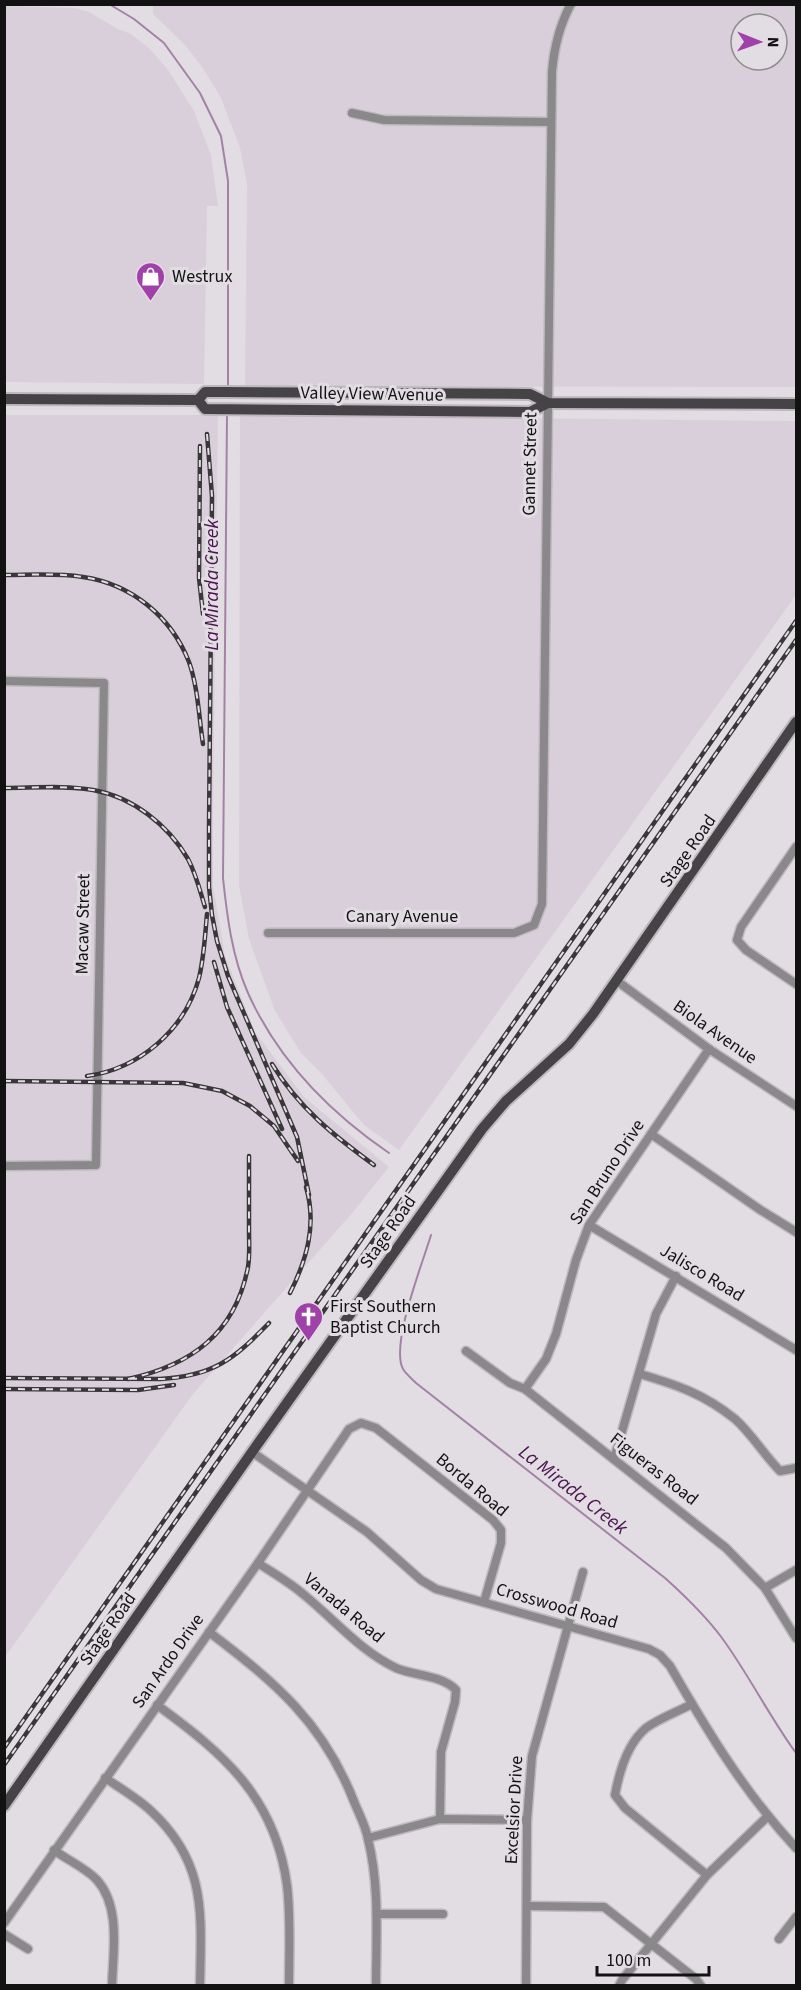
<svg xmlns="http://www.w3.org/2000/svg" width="801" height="1990" font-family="'Source Sans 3',sans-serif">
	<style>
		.built { fill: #d9cfda; fill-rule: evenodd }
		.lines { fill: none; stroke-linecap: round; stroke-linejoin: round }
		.stream { stroke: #a482a6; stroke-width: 2 }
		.minor-casing { stroke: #bdb8bd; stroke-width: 11 }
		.major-casing { stroke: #bdb8bd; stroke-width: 14 }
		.minor { stroke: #8a888a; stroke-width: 8 }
		.major { stroke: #464346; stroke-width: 10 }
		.rail-casing { stroke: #393739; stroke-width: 4.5 }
		.rail { stroke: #e2dde2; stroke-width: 2; stroke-dasharray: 7; stroke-linecap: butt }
		.labels { text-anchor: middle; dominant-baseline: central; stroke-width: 6; stroke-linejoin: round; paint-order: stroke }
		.poi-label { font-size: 18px; fill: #131213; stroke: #e2dde2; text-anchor: start }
		.street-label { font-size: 18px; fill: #131213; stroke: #e2dde2 }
		.water-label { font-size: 20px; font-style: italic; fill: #4b1351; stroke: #e2dde2 }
	</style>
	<rect width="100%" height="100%" fill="#e2dde2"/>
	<!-- built -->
	<g class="built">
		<path d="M 153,4 L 796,5 L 796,387 L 245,386 L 247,184 L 240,148 L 221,98 L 203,68 L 185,45 L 153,14 ZM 741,24 L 777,24 L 777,60 L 741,60 Z"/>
		<path d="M 5,6 L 75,8 L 89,12 L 118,29 L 131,34 L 150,49 L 168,70 L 194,111 L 211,155 L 218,206 L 207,206 L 204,384 L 5,382 Z"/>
		<path d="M 5,415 L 218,415 L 213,806 L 213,886 L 225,956 L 255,1032 L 304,1097 L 389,1167 L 353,1212 L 193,1394 L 5,1657 Z"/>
		<path d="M 240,415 L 796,421 L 796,595 L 399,1150 L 364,1125 L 321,1073 L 301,1053 L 275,1011 L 249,939 L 239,885 Z"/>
	</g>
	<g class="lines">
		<!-- stream -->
		<g class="stream">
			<path d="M 109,4 L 134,19 L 164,43 L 200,93 L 221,136 L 228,181 L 228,387"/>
			<path d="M 227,414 L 223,878 C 227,916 232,957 248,993 C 278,1060 329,1112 389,1153"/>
			<path d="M 431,1235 C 423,1262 390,1345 403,1369 C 406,1374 412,1379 416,1383 L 665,1578 C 685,1596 705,1615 722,1638 C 749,1675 769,1716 796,1753"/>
		</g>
		<defs>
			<g id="minor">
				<path d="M 352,113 L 384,120 L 551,122"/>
				<path d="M 4,681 L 104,683 L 96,1165 L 4,1166"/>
				<path d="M 796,847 L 741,927 L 737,940 L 746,950 L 796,984"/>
				<path d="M 268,933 L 514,933 L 534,925 L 542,904 L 552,72 C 554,48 559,26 571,4"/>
				<path d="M 617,981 L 709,1049 L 796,1106"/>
				<path d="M 651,1134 L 759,1209 L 796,1232"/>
				<path d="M 589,1225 L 796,1350"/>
				<path d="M 466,1351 L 510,1383 L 525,1389 L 726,1548 L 765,1588 L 796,1638"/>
				<path d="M 640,1374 C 677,1385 704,1394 735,1419 C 752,1434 764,1455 780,1471 L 796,1468"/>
				<path d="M 525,1389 L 546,1359 L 556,1334 L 576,1260 L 589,1225 L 709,1049"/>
				<path d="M 252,1452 L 367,1532 L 421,1580 L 436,1589 L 649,1649 L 660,1655 L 670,1666 C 708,1732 744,1792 796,1848"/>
				<path d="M 614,1459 L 656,1314 L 676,1276"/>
				<path d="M 258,1563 C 273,1573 289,1582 303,1594 C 334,1619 360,1651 396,1668 C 415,1676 442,1675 456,1690 L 455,1702 L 441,1752 L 440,1819"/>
				<path d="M 765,1588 L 796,1570"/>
				<path d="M 209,1632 C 276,1683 324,1723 355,1804 C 360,1816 366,1827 368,1839 C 380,1887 376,1937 376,1986"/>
				<path d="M 692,1704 C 677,1712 660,1718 646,1728 C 628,1743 619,1773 615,1795 L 625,1808 L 707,1875"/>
				<path d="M 157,1705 C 224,1754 275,1797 287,1885 C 291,1918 289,1952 289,1986"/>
				<path d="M 105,1778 C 120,1788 137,1798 150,1810 C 208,1863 201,1915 200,1986"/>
				<path d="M 368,1838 L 440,1819 L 527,1820"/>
				<path d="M 54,1850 C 67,1860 86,1868 97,1880 C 121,1907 113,1952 112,1986"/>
				<path d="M 528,1906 L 604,1907 L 696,1979 L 701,1986"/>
				<path d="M 377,1914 L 443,1914"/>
				<path d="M 4,1923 L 258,1563 L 349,1429 L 361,1423 L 376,1428 L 493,1520 L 501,1530 L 501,1543 L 484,1602"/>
				<path d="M 4,1934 L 28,1949"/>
				<path d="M 779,1939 L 796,1917"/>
				<path d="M 526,1986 L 527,1820 L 532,1756 L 583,1572"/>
				<path d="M 619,1986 L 622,1980 L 707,1875 L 767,1817"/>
			</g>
			<g id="major">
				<path d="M 4,399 L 198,400 L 205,392 L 222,392 L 530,394 L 548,403 L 796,404"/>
				<path d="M 198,400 L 205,409 L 530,412 L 548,403"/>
				<path d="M 4,1806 L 252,1452 L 482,1129 L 506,1101 L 569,1044 L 593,1014 L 796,722"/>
			</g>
		</defs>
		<!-- minor casing -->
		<use href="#minor" class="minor-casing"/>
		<!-- major casing -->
		<use href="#major" class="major-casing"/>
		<!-- minor -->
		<use href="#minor" class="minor"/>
		<!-- major -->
		<use href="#major" class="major"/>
		<defs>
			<g id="rail">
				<path d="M 207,434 L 212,496 L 209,828 L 209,887 L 212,915 L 217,941 L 228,976 L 297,1137 L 309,1195"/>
				<path d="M 200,446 L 199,578 L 203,614"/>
				<path d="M 4,575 C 30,575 57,573 83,577 C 131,584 171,616 189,662 C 198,687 199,718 203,744"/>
				<path d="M 4,788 C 33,788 64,785 93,790 C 133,797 168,825 188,859 C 196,874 200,891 205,907"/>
				<path d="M 214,962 L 227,1007 L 282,1129"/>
				<path d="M 272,1064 C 299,1108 333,1135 374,1165"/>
				<path d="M 87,1076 C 139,1069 185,1030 199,978 C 204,957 205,936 207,914"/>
				<path d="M 4,1081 L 183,1083 L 222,1091 L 250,1106 L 274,1126 L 298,1161"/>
				<path d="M 290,1293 C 307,1259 317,1224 306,1187"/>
				<path d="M 4,1378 L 160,1379 C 213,1376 233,1360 269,1323"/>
				<path d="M 128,1379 C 191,1365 235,1334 248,1267 C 250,1255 249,1242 249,1230 C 249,1205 249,1180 249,1156"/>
				<path d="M 4,1389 L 138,1390 L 174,1385"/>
				<path d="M 4,1748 L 796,621"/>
				<path d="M 4,1765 L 796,640"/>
			</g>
		</defs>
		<!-- rail casing -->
		<use href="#rail" class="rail-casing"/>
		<!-- rail -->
		<use href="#rail" class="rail"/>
	</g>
	<!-- icons -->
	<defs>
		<symbol id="shop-pin" viewBox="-11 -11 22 30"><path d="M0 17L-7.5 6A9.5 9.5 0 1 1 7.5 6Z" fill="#a041a9" stroke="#e2dde2"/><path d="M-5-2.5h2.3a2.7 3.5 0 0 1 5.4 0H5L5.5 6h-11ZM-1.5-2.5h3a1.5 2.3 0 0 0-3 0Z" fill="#fff"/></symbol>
		<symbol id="church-pin" viewBox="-11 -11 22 30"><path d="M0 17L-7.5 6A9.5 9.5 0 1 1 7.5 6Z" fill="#a041a9" stroke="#e2dde2"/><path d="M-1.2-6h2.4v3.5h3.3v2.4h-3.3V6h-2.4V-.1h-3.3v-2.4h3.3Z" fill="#fff"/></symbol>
	</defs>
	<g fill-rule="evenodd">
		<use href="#shop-pin" x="134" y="260" width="33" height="45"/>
		<use href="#church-pin" x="292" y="1300" width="33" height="45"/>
	</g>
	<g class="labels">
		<!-- poi labels -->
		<g class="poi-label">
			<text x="172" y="276">Westrux</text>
			<text x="330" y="1306">First Southern<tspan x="330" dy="21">Baptist Church</tspan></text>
		</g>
		<!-- street labels -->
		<g class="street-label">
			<text transform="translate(372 394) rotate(1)">Valley View Avenue</text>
			<text transform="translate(530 464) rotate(-89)">Gannet Street</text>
			<text transform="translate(688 851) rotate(-55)">Stage Road</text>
			<text x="402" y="916">Canary Avenue</text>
			<text transform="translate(83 924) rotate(-89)">Macaw Street</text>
			<text transform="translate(715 1032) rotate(35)">Biola Avenue</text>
			<text transform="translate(607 1172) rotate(-57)">San Bruno Drive</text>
			<text transform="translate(388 1232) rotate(-55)">Stage Road</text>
			<text transform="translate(702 1273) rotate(31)">Jalisco Road</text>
			<text transform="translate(654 1469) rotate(38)">Figueras Road</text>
			<text transform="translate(472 1485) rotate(40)">Borda Road</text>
			<text transform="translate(557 1606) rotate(16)">Crosswood Road</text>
			<text transform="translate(344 1608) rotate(40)">Vanada Road</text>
			<text transform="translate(108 1629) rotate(-55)">Stage Road</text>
			<text transform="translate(168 1661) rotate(-55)">San Ardo Drive</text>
			<text transform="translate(514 1810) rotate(-87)">Excelsior Drive</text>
		</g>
		<!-- water labels -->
		<g class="water-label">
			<text transform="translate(212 585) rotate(-90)">La Mirada Creek</text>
			<text transform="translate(573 1490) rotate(38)">La Mirada Creek</text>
		</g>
	</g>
	<!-- border -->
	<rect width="801" height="1990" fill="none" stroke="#131213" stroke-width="12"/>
	<!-- north arrow -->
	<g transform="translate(759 42) rotate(91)"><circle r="28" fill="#e2dde2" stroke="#8f8c8f" stroke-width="1.5"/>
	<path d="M0-4.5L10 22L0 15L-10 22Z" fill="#a041a9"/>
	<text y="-9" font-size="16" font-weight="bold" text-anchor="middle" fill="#131213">N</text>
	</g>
	<!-- scale -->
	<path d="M597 1966v9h112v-9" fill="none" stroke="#131213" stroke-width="3"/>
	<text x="606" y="1966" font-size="18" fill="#131213" stroke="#e2dde2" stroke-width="4.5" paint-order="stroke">100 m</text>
</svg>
